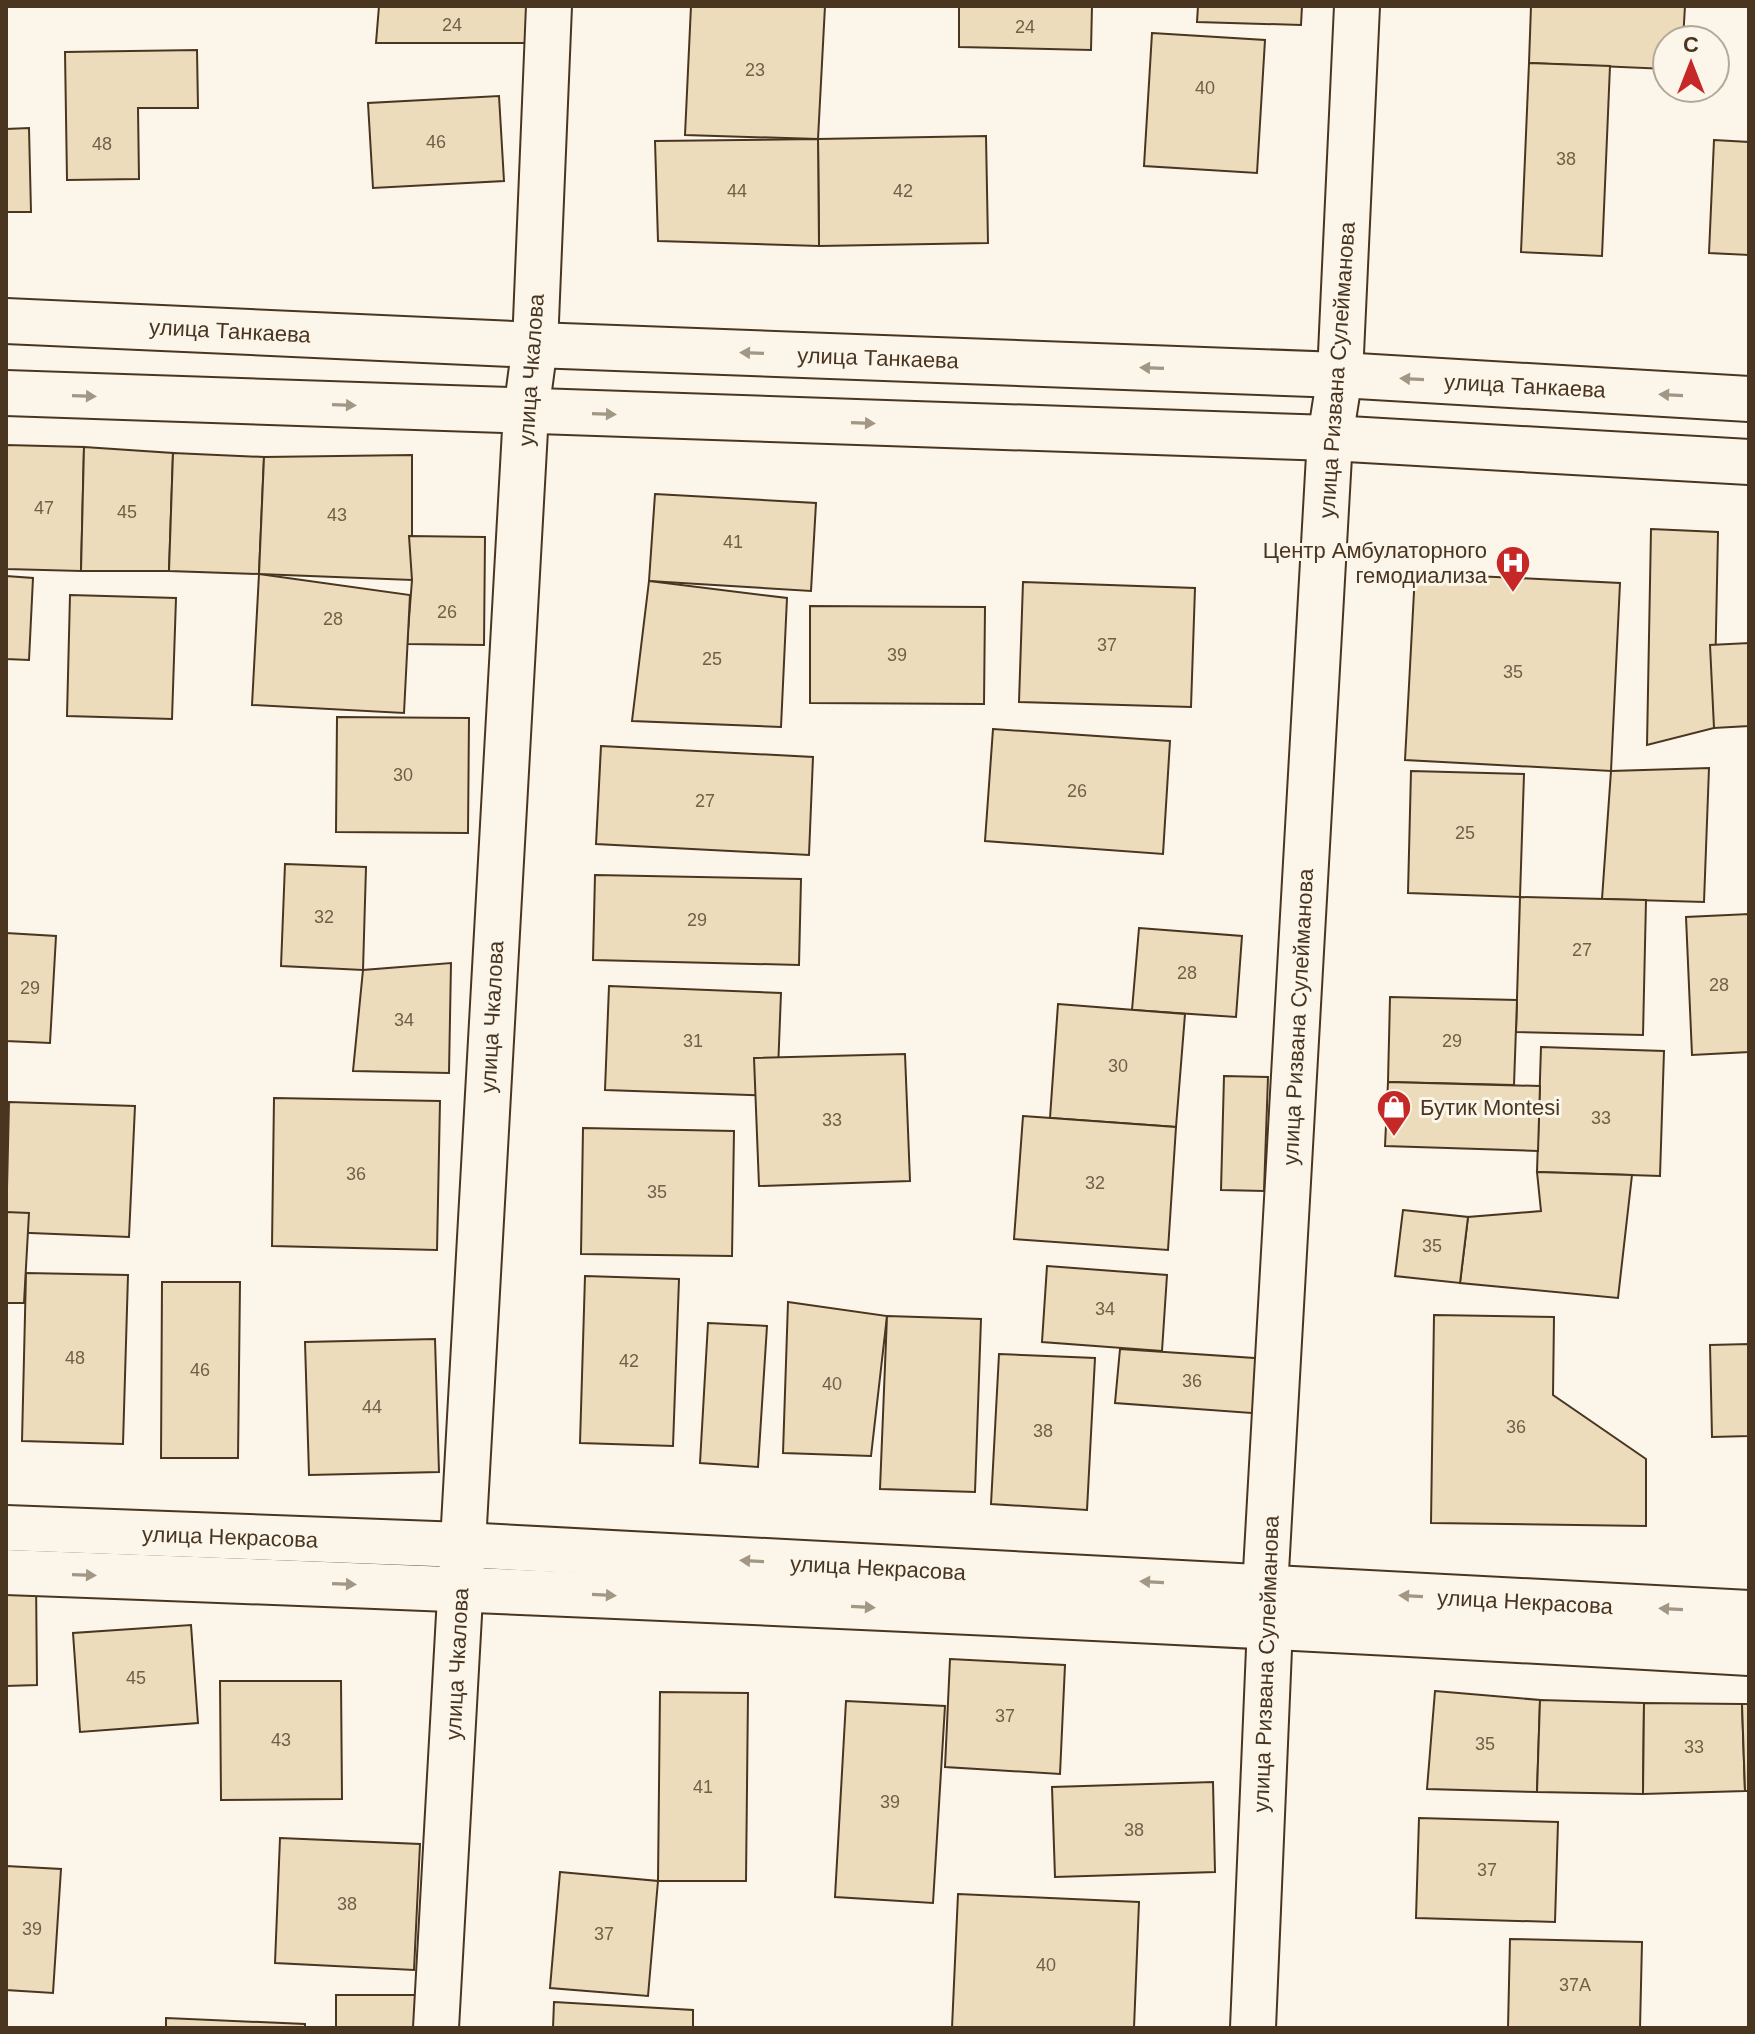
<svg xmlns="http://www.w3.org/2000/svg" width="1755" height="2034" font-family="Arial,sans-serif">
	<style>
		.building { fill: #ecdcbc; stroke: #4a3520; stroke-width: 2 }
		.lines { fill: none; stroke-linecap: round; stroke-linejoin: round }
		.street-casing { stroke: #4a3520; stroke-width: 48 }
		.secondary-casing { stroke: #4a3520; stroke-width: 48 }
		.street { stroke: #fbf6e9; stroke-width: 44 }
		.secondary { stroke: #fbf6e9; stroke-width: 44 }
		.oneway { fill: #a29684 }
		.labels { text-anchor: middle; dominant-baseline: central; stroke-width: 6; stroke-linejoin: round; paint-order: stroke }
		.number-label { font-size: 18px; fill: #725f47 }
		.street-label { font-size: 22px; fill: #4a3520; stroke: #fbf6e9 }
		.poi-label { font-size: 22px; fill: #4a3520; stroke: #fbf6e9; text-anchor: end }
	</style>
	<rect width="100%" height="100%" fill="#fbf6e9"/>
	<!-- building -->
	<g class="building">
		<path d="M 379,6 L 526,6 L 526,43 L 376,43 Z"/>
		<path d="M 691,6 L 825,6 L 818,139 L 685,135 Z"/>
		<path d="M 959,6 L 1092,6 L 1091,50 L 959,47 Z"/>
		<path d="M 1198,6 L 1302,6 L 1301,25 L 1197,22 Z"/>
		<path d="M 1531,6 L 1685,6 L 1683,40 L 1667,40 L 1667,69 L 1529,63 Z"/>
		<path d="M 1152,33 L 1265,40 L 1257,173 L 1144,166 Z"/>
		<path d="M 197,50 L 198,108 L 138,108 L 139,179 L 67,180 L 65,52 Z"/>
		<path d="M 1529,63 L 1610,66 L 1602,256 L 1521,252 Z"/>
		<path d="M 499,96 L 504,181 L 373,188 L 368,103 Z"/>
		<path d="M 29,128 L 31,212 L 6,212 L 6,129 Z"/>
		<path d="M 986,136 L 988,243 L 819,246 L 818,139 Z"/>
		<path d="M 818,139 L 819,246 L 658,241 L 655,141 Z"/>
		<path d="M 1714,140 L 1749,142 L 1749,255 L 1709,253 Z"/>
		<path d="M 6,445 L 84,447 L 81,571 L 6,569 Z"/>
		<path d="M 84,447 L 173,453 L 169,571 L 81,571 Z"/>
		<path d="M 173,453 L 264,457 L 259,574 L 169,571 Z"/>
		<path d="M 412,455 L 412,580 L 259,574 L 264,457 Z"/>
		<path d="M 655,494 L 816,503 L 811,591 L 649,581 Z"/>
		<path d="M 1651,529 L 1718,532 L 1714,728 L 1647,745 Z"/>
		<path d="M 409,536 L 485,537 L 484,645 L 407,644 L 412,580 Z"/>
		<path d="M 1415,573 L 1620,583 L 1611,771 L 1405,760 Z"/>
		<path d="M 259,574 L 410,595 L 404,713 L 252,705 Z"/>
		<path d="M 6,576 L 33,578 L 29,660 L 6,659 Z"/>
		<path d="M 649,581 L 787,598 L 781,727 L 632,721 Z"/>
		<path d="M 1023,582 L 1195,588 L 1191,707 L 1019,702 Z"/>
		<path d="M 70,595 L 176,598 L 172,719 L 67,716 Z"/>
		<path d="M 810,606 L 985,607 L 984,704 L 810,703 Z"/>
		<path d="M 1749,643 L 1749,726 L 1714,728 L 1710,645 Z"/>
		<path d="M 337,717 L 469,718 L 468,833 L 336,832 Z"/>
		<path d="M 993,729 L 1170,741 L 1163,854 L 985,841 Z"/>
		<path d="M 601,746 L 813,757 L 809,855 L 596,844 Z"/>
		<path d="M 1709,768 L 1704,902 L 1602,899 L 1611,771 Z"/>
		<path d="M 1411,771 L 1524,774 L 1520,897 L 1408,893 Z"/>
		<path d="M 285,864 L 366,867 L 363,970 L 281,966 Z"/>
		<path d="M 595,875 L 801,879 L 799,965 L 593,960 Z"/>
		<path d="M 1520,897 L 1646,900 L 1643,1035 L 1516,1032 Z"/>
		<path d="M 1749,914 L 1749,1052 L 1692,1055 L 1686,917 Z"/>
		<path d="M 1139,928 L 1242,936 L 1236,1017 L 1132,1010 Z"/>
		<path d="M 6,933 L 56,936 L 50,1043 L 6,1041 Z"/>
		<path d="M 451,963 L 449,1073 L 353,1071 L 363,970 Z"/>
		<path d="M 609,986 L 781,993 L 777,1096 L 605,1090 Z"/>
		<path d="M 1390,997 L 1517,1000 L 1514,1085 L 1388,1082 Z"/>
		<path d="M 1058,1004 L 1185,1014 L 1176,1127 L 1050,1118 Z"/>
		<path d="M 1541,1047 L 1664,1051 L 1660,1176 L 1537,1172 Z"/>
		<path d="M 905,1054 L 910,1181 L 759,1186 L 754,1058 Z"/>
		<path d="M 1224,1076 L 1268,1077 L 1264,1191 L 1221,1190 Z"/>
		<path d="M 1388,1082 L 1540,1086 L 1538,1151 L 1385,1146 Z"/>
		<path d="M 274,1098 L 440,1101 L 437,1250 L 272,1246 Z"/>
		<path d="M 9,1102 L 135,1106 L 129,1237 L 6,1232 Z"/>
		<path d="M 1023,1116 L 1176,1127 L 1168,1250 L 1014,1239 Z"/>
		<path d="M 583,1128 L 734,1131 L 732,1256 L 581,1254 Z"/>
		<path d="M 1537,1172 L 1632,1175 L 1618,1298 L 1460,1283 L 1468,1217 L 1541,1211 Z"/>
		<path d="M 1403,1210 L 1468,1217 L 1460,1283 L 1395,1276 Z"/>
		<path d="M 6,1212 L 29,1213 L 24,1303 L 6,1303 Z"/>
		<path d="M 1047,1266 L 1167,1275 L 1162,1351 L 1042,1342 Z"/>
		<path d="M 26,1273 L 128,1275 L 123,1444 L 22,1441 Z"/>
		<path d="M 585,1276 L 679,1279 L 673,1446 L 580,1443 Z"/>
		<path d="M 162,1282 L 240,1282 L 238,1458 L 161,1458 Z"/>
		<path d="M 788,1302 L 887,1316 L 871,1456 L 783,1453 Z"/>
		<path d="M 1434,1315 L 1554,1317 L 1553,1395 L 1646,1459 L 1646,1526 L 1431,1523 Z"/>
		<path d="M 887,1316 L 981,1319 L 975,1492 L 880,1489 Z"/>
		<path d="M 708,1323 L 767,1326 L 758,1467 L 700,1463 Z"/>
		<path d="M 435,1339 L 439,1472 L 309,1475 L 305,1342 Z"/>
		<path d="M 1749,1344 L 1749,1436 L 1712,1437 L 1710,1345 Z"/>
		<path d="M 1120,1349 L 1269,1359 L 1265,1414 L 1115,1403 Z"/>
		<path d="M 999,1354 L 1095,1358 L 1087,1510 L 991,1504 Z"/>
		<path d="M 6,1578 L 36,1578 L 37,1685 L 6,1686 Z"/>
		<path d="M 191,1625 L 198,1723 L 80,1732 L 73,1633 Z"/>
		<path d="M 950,1659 L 1065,1665 L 1060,1774 L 945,1767 Z"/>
		<path d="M 220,1681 L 341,1681 L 342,1799 L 221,1800 Z"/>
		<path d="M 1435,1691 L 1540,1700 L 1537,1792 L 1427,1789 Z"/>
		<path d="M 660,1692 L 748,1693 L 746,1881 L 658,1881 Z"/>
		<path d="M 1540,1700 L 1644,1703 L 1643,1794 L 1537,1792 Z"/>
		<path d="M 846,1701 L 945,1706 L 933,1903 L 835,1897 Z"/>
		<path d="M 1644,1703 L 1742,1704 L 1745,1791 L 1643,1794 Z"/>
		<path d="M 1742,1704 L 1749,1704 L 1749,1791 L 1745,1791 Z"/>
		<path d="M 1213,1782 L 1215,1872 L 1055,1877 L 1052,1787 Z"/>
		<path d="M 1419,1818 L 1558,1822 L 1555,1922 L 1416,1918 Z"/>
		<path d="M 280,1838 L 420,1844 L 414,1970 L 275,1963 Z"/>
		<path d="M 6,1866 L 61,1869 L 53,1993 L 6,1990 Z"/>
		<path d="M 560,1872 L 658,1881 L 648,1996 L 550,1988 Z"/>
		<path d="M 958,1894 L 1139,1902 L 1134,2028 L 952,2028 Z"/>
		<path d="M 1510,1939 L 1642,1942 L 1640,2028 L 1508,2028 Z"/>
		<rect x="336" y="1995" width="91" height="33"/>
		<path d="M 554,2002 L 693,2010 L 693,2028 L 553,2028 Z"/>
		<path d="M 166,2018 L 305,2024 L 305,2028 L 166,2028 Z"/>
	</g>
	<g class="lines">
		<defs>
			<g id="street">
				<path d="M 6,1528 L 462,1545 L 1749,1613"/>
				<path d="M 6,1572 C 587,1593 1168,1619 1749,1653"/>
				<path d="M 436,2028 L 526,412 L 535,345 L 549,6"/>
				<path d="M 1253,2028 L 1270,1625 L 1265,1589 L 1330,438 L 1340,375 L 1357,6"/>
			</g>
			<g id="secondary">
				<path d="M 6,321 L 535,345 L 1340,375 L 1749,399"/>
				<path d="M 6,393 L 1330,438 L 1749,462"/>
			</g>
		</defs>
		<!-- street casing -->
		<use href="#street" class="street-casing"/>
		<!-- secondary casing -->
		<use href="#secondary" class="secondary-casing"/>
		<!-- street -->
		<use href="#street" class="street"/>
		<!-- secondary -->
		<use href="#secondary" class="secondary"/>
	</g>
	<!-- one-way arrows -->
	<defs><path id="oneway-solid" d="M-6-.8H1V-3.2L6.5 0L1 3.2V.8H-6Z" transform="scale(2)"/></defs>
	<g class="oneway">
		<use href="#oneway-solid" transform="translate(752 353) rotate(-178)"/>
		<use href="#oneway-solid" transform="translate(1152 368) rotate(-178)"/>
		<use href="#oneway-solid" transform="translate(1412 379) rotate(-177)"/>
		<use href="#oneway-solid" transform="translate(1671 395) rotate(-177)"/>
		<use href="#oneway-solid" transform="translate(84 396) rotate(2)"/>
		<use href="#oneway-solid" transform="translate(344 405) rotate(2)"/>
		<use href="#oneway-solid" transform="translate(604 414) rotate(2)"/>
		<use href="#oneway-solid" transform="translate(863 423) rotate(2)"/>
		<use href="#oneway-solid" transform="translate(752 1561) rotate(-177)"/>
		<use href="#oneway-solid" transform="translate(84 1575) rotate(2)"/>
		<use href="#oneway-solid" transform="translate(1152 1582) rotate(-177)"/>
		<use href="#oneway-solid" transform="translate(344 1584) rotate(2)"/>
		<use href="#oneway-solid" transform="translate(604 1595) rotate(3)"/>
		<use href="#oneway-solid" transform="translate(1411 1596) rotate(-177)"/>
		<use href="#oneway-solid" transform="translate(863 1607) rotate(3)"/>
		<use href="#oneway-solid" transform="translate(1671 1609) rotate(-177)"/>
	</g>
	<!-- icons -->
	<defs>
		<symbol id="hospital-pin" viewBox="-11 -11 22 30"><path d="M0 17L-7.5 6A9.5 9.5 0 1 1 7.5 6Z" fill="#c62828" stroke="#fbf6e9"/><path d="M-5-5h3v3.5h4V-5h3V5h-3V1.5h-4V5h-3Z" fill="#fff"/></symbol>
		<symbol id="shop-pin" viewBox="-11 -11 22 30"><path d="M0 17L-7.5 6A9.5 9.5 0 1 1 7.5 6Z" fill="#c62828" stroke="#fbf6e9"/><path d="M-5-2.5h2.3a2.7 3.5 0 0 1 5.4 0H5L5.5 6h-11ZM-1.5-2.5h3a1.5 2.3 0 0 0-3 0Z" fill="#fff"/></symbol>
	</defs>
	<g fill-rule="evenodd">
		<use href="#hospital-pin" x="1493" y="543" width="40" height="54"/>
		<use href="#shop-pin" x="1374" y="1087" width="40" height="54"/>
	</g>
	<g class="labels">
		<!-- number labels -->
		<g class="number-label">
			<text x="452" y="25">24</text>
			<text x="1025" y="27">24</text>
			<text x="755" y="70">23</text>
			<text x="1205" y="88">40</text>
			<text x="436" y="142">46</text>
			<text x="102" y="144">48</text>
			<text x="1566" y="159">38</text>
			<text x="737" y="191">44</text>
			<text x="903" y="191">42</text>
			<text x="44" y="508">47</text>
			<text x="127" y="512">45</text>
			<text x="337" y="515">43</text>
			<text x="733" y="542">41</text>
			<text x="447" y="612">26</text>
			<text x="333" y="619">28</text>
			<text x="1107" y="645">37</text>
			<text x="897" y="655">39</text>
			<text x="712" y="659">25</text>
			<text x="1513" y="672">35</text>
			<text x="403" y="775">30</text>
			<text x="1077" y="791">26</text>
			<text x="705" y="801">27</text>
			<text x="1465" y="833">25</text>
			<text x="324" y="917">32</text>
			<text x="697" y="920">29</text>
			<text x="1582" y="950">27</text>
			<text x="1187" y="973">28</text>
			<text x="1719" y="985">28</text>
			<text x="30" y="988">29</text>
			<text x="404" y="1020">34</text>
			<text x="693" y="1041">31</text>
			<text x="1452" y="1041">29</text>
			<text x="1118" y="1066">30</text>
			<text x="1601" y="1118">33</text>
			<text x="832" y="1120">33</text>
			<text x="356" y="1174">36</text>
			<text x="1095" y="1183">32</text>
			<text x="657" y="1192">35</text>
			<text x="1432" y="1246">35</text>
			<text x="1105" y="1309">34</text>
			<text x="75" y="1358">48</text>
			<text x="629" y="1361">42</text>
			<text x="200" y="1370">46</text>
			<text x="1192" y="1381">36</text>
			<text x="832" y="1384">40</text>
			<text x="372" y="1407">44</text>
			<text x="1516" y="1427">36</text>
			<text x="1043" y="1431">38</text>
			<text x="136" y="1678">45</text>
			<text x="1005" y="1716">37</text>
			<text x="281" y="1740">43</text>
			<text x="1485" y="1744">35</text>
			<text x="1694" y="1747">33</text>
			<text x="703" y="1787">41</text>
			<text x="890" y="1802">39</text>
			<text x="1134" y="1830">38</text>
			<text x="1487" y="1870">37</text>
			<text x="347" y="1904">38</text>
			<text x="32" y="1929">39</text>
			<text x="604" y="1934">37</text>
			<text x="1046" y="1965">40</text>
			<text x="1575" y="1985">37А</text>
		</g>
		<!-- street labels -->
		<g class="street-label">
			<text transform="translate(230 331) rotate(3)">улица Танкаева</text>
			<text transform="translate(878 358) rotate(2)">улица Танкаева</text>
			<text transform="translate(531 370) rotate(-86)">улица Чкалова</text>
			<text transform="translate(1337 370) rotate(-86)">улица Ризвана Сулейманова</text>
			<text transform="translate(1525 386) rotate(3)">улица Танкаева</text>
			<text transform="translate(492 1017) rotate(-87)">улица Чкалова</text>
			<text transform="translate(1298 1017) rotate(-87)">улица Ризвана Сулейманова</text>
			<text transform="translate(230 1537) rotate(2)">улица Некрасова</text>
			<text transform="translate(878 1568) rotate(3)">улица Некрасова</text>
			<text transform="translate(1525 1602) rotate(3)">улица Некрасова</text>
			<text transform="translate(457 1664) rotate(-87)">улица Чкалова</text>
			<text transform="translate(1266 1664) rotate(-88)">улица Ризвана Сулейманова</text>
		</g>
		<!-- poi labels -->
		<g class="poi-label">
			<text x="1487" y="550">Центр Амбулаторного<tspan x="1487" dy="25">гемодиализа</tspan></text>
			<text x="1420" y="1107" text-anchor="start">Бутик Montesi</text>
		</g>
	</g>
	<!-- border -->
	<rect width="1755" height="2034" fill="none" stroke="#4a3520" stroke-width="16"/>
	<!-- north arrow -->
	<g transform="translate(1691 64)"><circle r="38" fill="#fbf6e9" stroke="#b4a999" stroke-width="2"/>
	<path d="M0-6L14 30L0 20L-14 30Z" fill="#c62828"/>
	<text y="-12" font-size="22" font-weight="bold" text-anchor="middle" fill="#4a3520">С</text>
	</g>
</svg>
